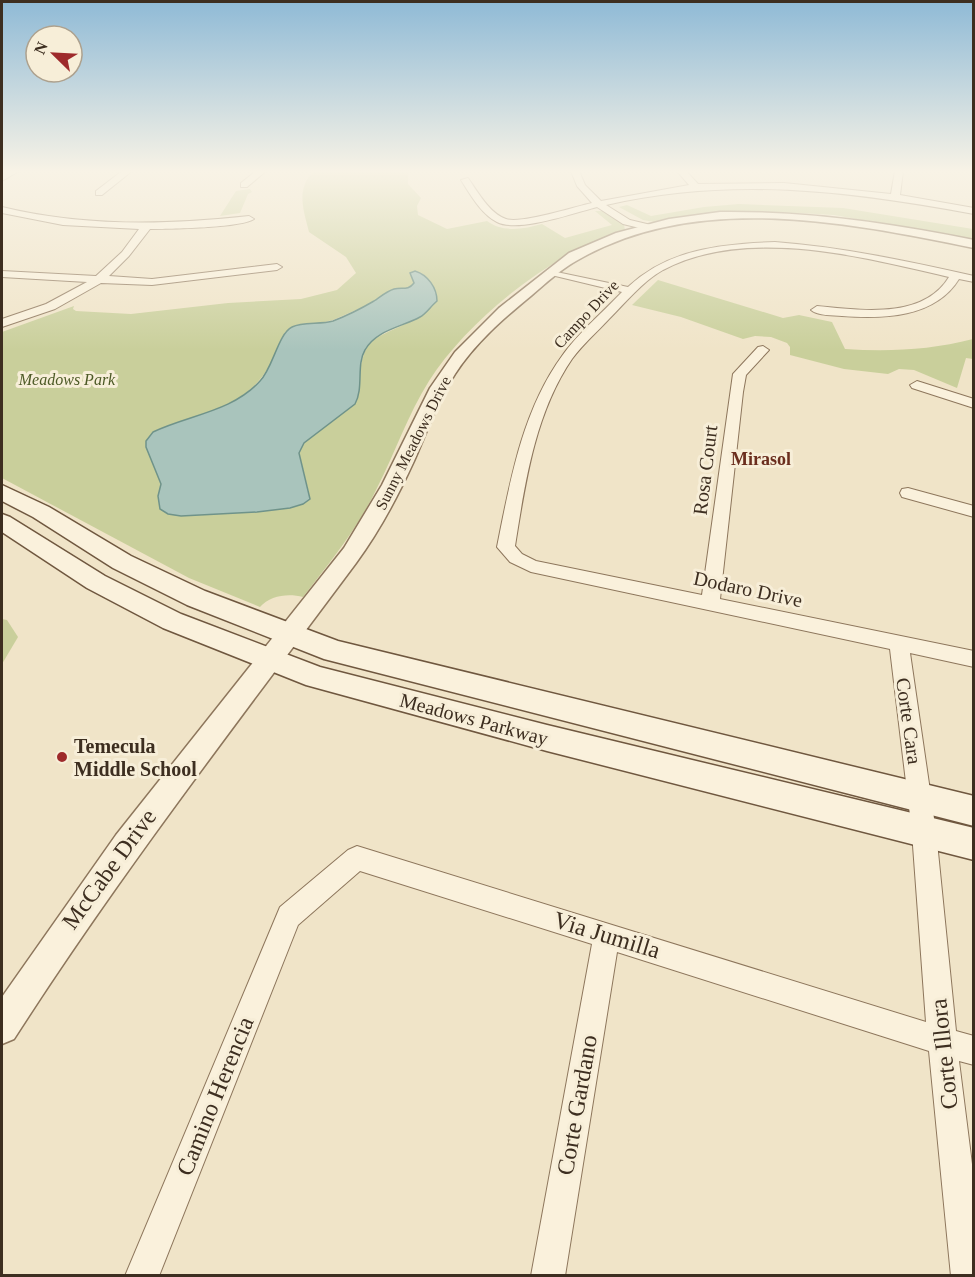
<svg xmlns="http://www.w3.org/2000/svg" width="975" height="1277" font-family="'Times New Roman',serif">
	<style>
		.green { fill: #c9cf9b; fill-rule: evenodd }
		.water { fill: #a9c4bc; stroke: #6f938a; stroke-width: 1.5 }
		.lines { fill: none; stroke-linecap: round; stroke-linejoin: round }
		.minor-casing { stroke: #8d765c; stroke-width: 2 }
		.tertiary-casing { stroke: #8d765c; stroke-width: 3 }
		.secondary-casing { stroke: #6f573f; stroke-width: 3 }
		.minor { fill: #faf1dc; fill-rule: evenodd }
		.tertiary { fill: #faf1dc; fill-rule: evenodd }
		.secondary { fill: #faf1dc; fill-rule: evenodd }
		.poi-dot { fill: #9e2a2b; stroke: #f7eed8; stroke-width: 2 }
		.labels { text-anchor: middle; dominant-baseline: central; stroke-width: 6; stroke-linejoin: round; paint-order: stroke }
		.far-street-label { font-size: 16px; fill: #3d2e20; stroke: #f7eed8 }
		.far-park-label { font-size: 16px; font-style: italic; fill: #4d5a26; stroke: #f7eed8 }
		.far-neighbourhood-label { font-size: 18px; font-weight: bold; fill: #6b2e1e; stroke: #f7eed8 }
		.street-label { font-size: 20px; fill: #3d2e20; stroke: #f7eed8 }
		.poi-label { font-size: 20px; font-weight: bold; fill: #3d2e20; stroke: #f7eed8; text-anchor: start }
		.near-street-label { font-size: 24px; fill: #3d2e20; stroke: #f7eed8 }
	</style>
	<rect width="100%" height="100%" fill="#f0e4c8"/>
	<!-- green -->
	<g class="green">
		<path d="M 314,171 L 412,171 L 408,174 L 408,184 L 421,198 L 417,206 L 418,215 L 447,229 L 487,221 C 503,233 524,229 542,224 L 565,238 L 612,225 L 595,211 L 604,211 L 626,224 L 624,225 L 625,230 C 555,251 469,318 429,381 C 408,414 395,453 377,488 C 358,528 330,562 303,597 C 289,593 270,595 260,607 L 189,578 L 2,478 L 2,332 L 74,306 L 73,309 L 76,311 L 131,314 L 228,303 L 301,299 L 337,290 L 356,273 L 346,257 L 309,232 C 304,211 295,189 314,171 ZM 415,271 C 429,275 435,288 437,301 C 431,306 425,314 419,317 C 370,343 362,332 358,395 L 304,443 L 299,453 L 309,493 L 290,508 L 181,516 L 158,496 L 161,485 L 146,441 L 153,432 C 167,425 183,422 198,416 C 249,399 266,382 285,332 L 333,320 L 372,303 L 393,289 L 407,289 L 414,283 L 410,273 Z"/>
		<path d="M 250,189 L 252,192 L 248,194 L 240,213 L 220,216 L 236,191 Z"/>
		<path d="M 739,204 L 843,208 L 973,229 L 973,240 L 834,215 L 799,213 L 743,213 L 660,223 L 643,220 L 619,207 L 627,205 L 651,216 L 704,207 Z"/>
		<path d="M 658,280 L 783,318 L 799,315 L 832,322 L 845,349 C 889,352 930,350 973,339 L 973,359 L 966,358 L 957,388 L 914,370 L 899,369 L 888,374 L 844,369 L 790,355 L 790,347 L 787,343 L 771,337 L 755,336 L 743,339 L 681,317 L 632,305 Z"/>
		<path d="M 2,619 L 7,620 L 18,637 L 2,664 Z"/>
	</g>
	<!-- water -->
	<path class="water" d="M 415,271 C 428,275 437,288 437,301 C 431,306 426,314 420,317 C 402,327 376,330 365,350 C 356,365 364,388 355,404 L 304,443 L 299,453 L 310,499 L 303,504 L 290,508 L 257,512 L 181,516 L 168,514 L 160,509 L 158,496 L 161,484 L 146,447 L 146,441 L 153,432 C 188,415 232,412 260,381 C 273,368 278,334 292,327 C 303,321 320,325 333,321 C 346,316 362,308 374,301 C 380,297 387,291 394,289 C 402,287 408,291 414,283 L 410,273 Z"/>
	<g class="lines">
		<defs>
			<g id="minor">
				<path d="M 8,171 L 19,171 L 2,181 L 2,175 Z"/>
				<path d="M 122,171 L 132,171 L 102,195 L 96,195 L 96,191 Z"/>
				<path d="M 256,171 L 266,171 L 247,187 L 241,187 L 241,183 Z"/>
				<path d="M 571,171 L 579,171 L 585,185 L 601,201 L 689,185 L 677,171 L 686,171 L 698,184 L 784,183 L 891,194 L 895,171 L 903,171 L 900,195 L 974,208 L 974,214 C 849,191 732,176 606,205 L 630,220 L 651,225 L 653,227 L 648,230 L 623,224 L 597,207 C 574,213 518,233 497,222 C 481,214 470,194 461,180 L 468,178 C 477,191 490,214 506,219 C 521,224 574,207 592,203 L 577,186 Z"/>
				<path d="M 2,207 C 85,227 165,225 249,216 L 254,219 C 241,228 169,229 150,229 L 129,256 L 109,276 L 152,279 L 277,264 L 282,267 L 277,270 L 152,285 L 101,283 L 55,309 L 2,327 L 2,319 L 46,304 L 87,282 L 2,277 L 2,271 L 96,276 L 122,252 L 139,229 L 63,225 L 2,213 Z"/>
				<path d="M 775,242 C 842,247 907,261 974,276 L 974,282 L 959,279 C 935,318 883,319 842,316 C 832,315 818,316 811,310 L 817,306 C 860,310 923,320 949,277 C 863,257 746,226 663,270 C 642,282 626,302 609,319 C 597,332 583,344 572,359 C 535,413 525,483 515,546 L 522,554 L 536,561 L 702,595 L 733,374 L 758,347 L 763,346 L 769,350 L 746,375 L 743,392 L 720,599 L 974,651 L 974,667 L 910,653 L 936,832 L 956,1031 L 974,1036 L 974,1065 L 959,1061 L 974,1180 L 974,1276 L 951,1276 L 929,1051 L 617,952 L 565,1276 L 531,1276 L 592,944 L 360,871 L 298,925 L 159,1276 L 125,1276 L 280,907 L 348,850 L 357,846 L 926,1022 L 912,832 L 890,649 L 531,572 L 510,562 L 497,547 C 510,482 522,411 562,356 C 578,333 602,313 622,292 L 547,274 L 547,270 L 628,287 C 668,249 722,244 775,242 Z"/>
				<path d="M 917,381 L 974,399 L 974,408 L 912,388 L 910,385 Z"/>
				<path d="M 908,488 L 974,506 L 974,517 L 902,497 L 900,493 L 902,489 Z"/>
			</g>
			<path id="tertiary" d="M 720,212 C 806,211 889,223 974,240 L 974,248 C 846,222 695,191 576,261 C 560,270 546,283 532,295 C 504,318 475,343 455,374 C 438,401 427,431 414,461 C 398,496 379,532 356,563 C 239,720 120,874 14,1039 L 2,1044 L 2,997 L 116,835 L 344,548 L 382,485 L 430,388 L 455,352 L 499,308 L 569,253 L 616,233 L 669,219 Z"/>
			<g id="secondary">
				<path d="M 2,485 L 49,507 L 131,556 L 205,591 L 338,641 L 974,796 L 974,826 L 324,659 L 187,605 L 113,568 L 33,517 L 2,501 Z"/>
				<path d="M 2,514 L 10,517 L 105,576 L 181,614 L 320,667 L 547,725 L 974,828 L 974,860 L 547,751 L 306,685 L 163,628 L 87,588 L 2,532 Z"/>
			</g>
		</defs>
		<!-- minor casing -->
		<use href="#minor" class="minor-casing"/>
		<!-- tertiary casing -->
		<use href="#tertiary" class="tertiary-casing"/>
		<!-- secondary casing -->
		<use href="#secondary" class="secondary-casing"/>
		<!-- minor -->
		<use href="#minor" class="minor"/>
		<!-- tertiary -->
		<use href="#tertiary" class="tertiary"/>
		<!-- secondary -->
		<use href="#secondary" class="secondary"/>
	</g>
	<!-- sky -->
	<linearGradient id="sky" x2="0" y2="1"><stop stop-color="#8fbad6"/><stop offset="0.49" stop-color="#f8f3e6"/><stop offset="1" stop-color="#f8f3e6" stop-opacity="0"/></linearGradient>
	<rect width="975" height="350" fill="url(#sky)"/>
	<!-- markers -->
	<circle class="poi-dot" cx="62" cy="757" r="6"/>
	<g class="labels">
		<!-- far-street labels -->
		<g class="far-street-label">
			<text transform="translate(586 314) rotate(-47)">Campo Drive</text>
			<text transform="translate(413 443) rotate(-63)">Sunny Meadows Drive</text>
		</g>
		<!-- far-park labels -->
		<g class="far-park-label">
			<text x="67" y="379">Meadows Park</text>
		</g>
		<!-- far-neighbourhood labels -->
		<g class="far-neighbourhood-label">
			<text x="761" y="459">Mirasol</text>
		</g>
		<!-- street labels -->
		<g class="street-label">
			<text transform="translate(705 470) rotate(-83)">Rosa Court</text>
			<text transform="translate(748 589) rotate(12)">Dodaro Drive</text>
			<text transform="translate(474 719) rotate(15)">Meadows Parkway</text>
			<text transform="translate(909 721) rotate(82)">Corte Cara</text>
		</g>
		<!-- poi labels -->
		<g class="poi-label">
			<text x="74" y="746">Temecula<tspan x="74" dy="23">Middle School</tspan></text>
		</g>
		<!-- near-street labels -->
		<g class="near-street-label">
			<text transform="translate(109 869) rotate(-54)">McCabe Drive</text>
			<text transform="translate(607 935) rotate(17)">Via Jumilla</text>
			<text transform="translate(944 1054) rotate(-96)">Corte Illora</text>
			<text transform="translate(215 1096) rotate(-68)">Camino Herencia</text>
			<text transform="translate(577 1105) rotate(-80)">Corte Gardano</text>
		</g>
	</g>
	<!-- border -->
	<rect width="975" height="1277" fill="none" stroke="#3d2e20" stroke-width="6"/>
	<!-- north arrow -->
	<g transform="translate(54 54) rotate(294)"><circle r="28" fill="#f7eed8" stroke="#ada18e" stroke-width="1.5"/>
	<path d="M0-4.5L10 22L0 15L-10 22Z" fill="#9e2a2b"/>
	<text y="-9" font-size="16" font-weight="bold" text-anchor="middle" fill="#3d2e20">N</text>
	</g>
</svg>
